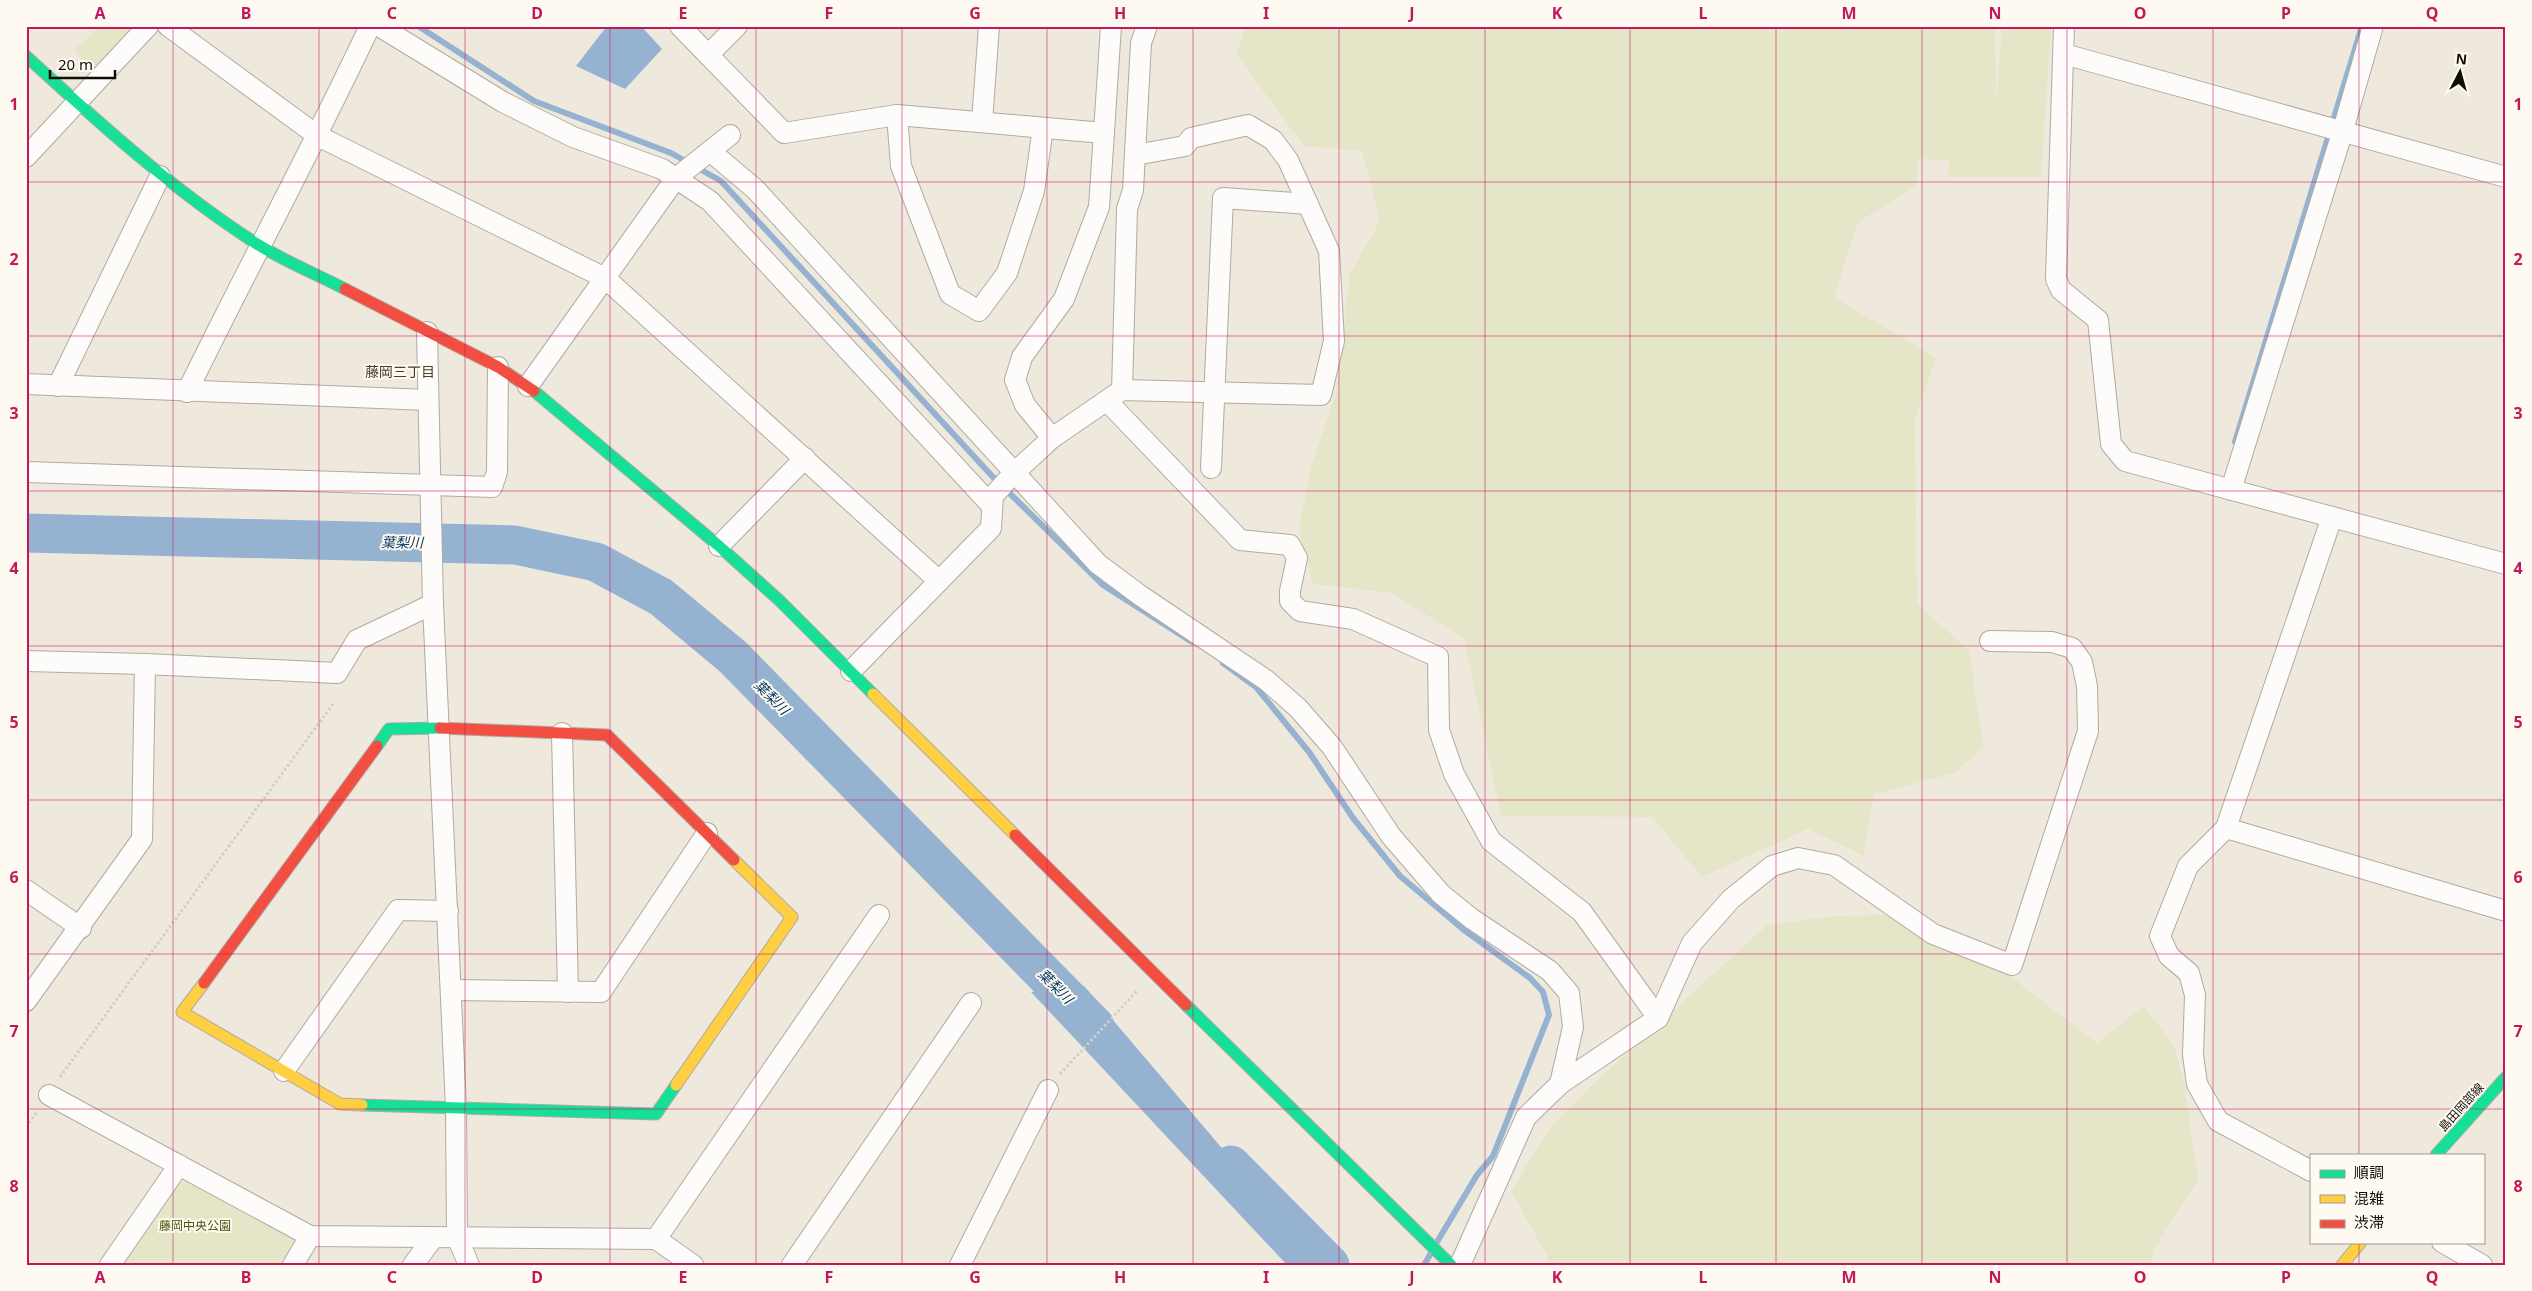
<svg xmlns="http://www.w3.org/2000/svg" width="2532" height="1291" font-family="'Noto Sans','Noto Sans JP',sans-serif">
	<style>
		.green { fill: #e5e6c8 }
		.water { fill: #95b3d0 }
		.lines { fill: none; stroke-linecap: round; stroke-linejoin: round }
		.stream { stroke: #95b3d0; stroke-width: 6 }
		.river { stroke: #95b3d0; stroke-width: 39 }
		.street-casing { stroke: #afaba2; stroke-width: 22 }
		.fast-casing { stroke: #afaba2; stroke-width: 13 }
		.slow-casing { stroke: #afaba2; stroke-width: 13 }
		.jam-casing { stroke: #afaba2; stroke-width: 13 }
		.path { stroke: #d0ceca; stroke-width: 3; stroke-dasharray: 2.5 2.5; stroke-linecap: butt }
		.street { stroke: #fdfcfa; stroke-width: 20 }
		.fast { stroke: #16e098; stroke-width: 11 }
		.slow { stroke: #ffcf43; stroke-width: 11 }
		.jam { stroke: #f24e42; stroke-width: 11 }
		.grid { fill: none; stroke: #c2185b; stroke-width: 1; stroke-opacity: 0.55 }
		.labels { text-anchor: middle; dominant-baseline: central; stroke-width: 4; stroke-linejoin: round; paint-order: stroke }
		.street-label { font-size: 12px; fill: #100d06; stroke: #fefaf1 }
		.park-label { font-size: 12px; fill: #4f540a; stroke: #fefaf1 }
		.neighbourhood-label { font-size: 14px; fill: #473e2b; stroke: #fefaf1 }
		.water-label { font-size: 14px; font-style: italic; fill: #053964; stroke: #fefaf1 }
		.neatline { fill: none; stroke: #c2185b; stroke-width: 2 }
		.grid-label { font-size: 16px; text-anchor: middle; font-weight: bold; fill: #c2185b }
	</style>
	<rect width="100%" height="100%" fill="#efe9dd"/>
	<!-- green -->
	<g class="green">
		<path d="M 100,26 L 137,26 L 89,72 L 75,49 Z"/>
		<path d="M 1247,26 L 1995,26 L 1996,103 L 2002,26 L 2051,26 L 2041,177 L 1947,177 L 1950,160 L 1917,159 L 1917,186 L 1858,222 L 1834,297 L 1936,358 L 1915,419 L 1917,604 L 1969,650 L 1983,747 L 1955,773 L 1874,794 L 1864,856 L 1808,829 L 1702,877 L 1652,817 L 1501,816 L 1464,639 L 1392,593 L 1313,584 L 1299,528 L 1312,463 L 1336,393 L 1350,273 L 1380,221 L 1362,151 L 1304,146 L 1236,54 Z"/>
		<path d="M 1916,914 L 2011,977 L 2097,1043 L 2144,1006 L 2174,1046 L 2184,1083 L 2198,1180 L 2153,1251 L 2151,1265 L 1552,1265 L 1511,1191 L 1547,1132 L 1595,1082 L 1767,925 L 1834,916 Z"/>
		<path d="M 193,1181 L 293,1233 L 298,1244 L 283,1265 L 120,1265 L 177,1184 Z"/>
	</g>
	<!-- water -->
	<g class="water">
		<path d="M 607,26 L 641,26 L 662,49 L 625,89 L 576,66 Z"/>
		<path d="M 1084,986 L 1266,1200 L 1330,1265 L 1287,1265 L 1031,992 Z"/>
	</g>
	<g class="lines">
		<!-- stream -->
		<g class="stream">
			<path d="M 418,26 L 534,101 L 671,153 L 721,181 L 991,475 L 1103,585 L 1192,642"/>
			<path d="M 2235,442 L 2362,26"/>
			<path d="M 1223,663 L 1256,687 L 1309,752 L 1353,818 L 1400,876 L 1464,930 L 1530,978 L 1543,992 L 1549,1015 L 1493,1156 L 1477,1175 L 1437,1242"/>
			<path d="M 1424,1265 L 1431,1253"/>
		</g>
		<!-- river -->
		<g class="river">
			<path d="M 26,533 L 515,545 L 596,562 L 661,597 L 733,657 L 1095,1026"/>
			<path d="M 1231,1165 L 1330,1265"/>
		</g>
		<defs>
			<g id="street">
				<path d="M 168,26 L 318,136 L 605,278 L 939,581"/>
				<path d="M 379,26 L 503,102 L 573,137 L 662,169 L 710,201 L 992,506"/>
				<path d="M 680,26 L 784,133 L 897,115 L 1104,133"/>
				<path d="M 2064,26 L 2056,279 L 2061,290 L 2098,320 L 2111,444 L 2125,461 L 2506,564"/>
				<path d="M 2064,54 L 2506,177"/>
				<path d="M 708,55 L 737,26"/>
				<path d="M 897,115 L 901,166 L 950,294 L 979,311 L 1007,273 L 1034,191 L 1043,128"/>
				<path d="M 982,122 L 989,26"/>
				<path d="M 710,151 L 755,189 L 1098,564 L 1141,596 L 1266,680 L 1298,708 L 1332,747 L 1391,836 L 1441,894 L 1472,919 L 1550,971 L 1569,993 L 1573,1027 L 1560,1084 L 1526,1117 L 1460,1265"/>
				<path d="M 26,157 L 148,26"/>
				<path d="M 427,332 L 433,604 L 456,1108 L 457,1237 L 469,1265"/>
				<path d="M 26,384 L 428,400"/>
				<path d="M 58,386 L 160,176"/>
				<path d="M 528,386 L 676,178 L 730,135"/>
				<path d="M 1122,390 L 1127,209 L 1133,190 L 1141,43 L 1147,26"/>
				<path d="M 187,392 C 247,269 312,149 370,26"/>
				<path d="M 1107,401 L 1240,540 L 1290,545 L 1297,558 L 1290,591 L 1290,601 L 1300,611 L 1353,619 L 1438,657 L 1439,730 L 1454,774 L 1491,841 L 1582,912 L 1658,1018"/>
				<path d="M 1052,438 L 1025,405 L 1015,380 L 1022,357 L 1064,299 L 1099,207 L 1111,26"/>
				<path d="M 1211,468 L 1223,198 L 1308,204"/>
				<path d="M 26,472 L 492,487 L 497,472 L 498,367"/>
				<path d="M 2231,490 L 2343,130 L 2373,26"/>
				<path d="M 719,546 L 805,458"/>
				<path d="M 26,661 L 145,664 L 337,673 L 357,640 L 433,604"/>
				<path d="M 851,671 L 991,528 L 993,496 L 1013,474 L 1052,438 L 1122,390 L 1321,395 L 1334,341 L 1329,251 L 1288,160 L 1273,140 L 1248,125 L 1191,138 L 1185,146 L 1135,155"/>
				<path d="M 562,733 L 568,992"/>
				<path d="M 2226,828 L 2506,911"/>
				<path d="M 26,890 L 81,928"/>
				<path d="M 451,990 L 601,992 L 707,833"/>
				<path d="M 26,1001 L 142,839 L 145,664"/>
				<path d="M 284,1071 L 398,910 L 448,911"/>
				<path d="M 1560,1084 L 1658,1018 L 1692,943 L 1731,899 L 1772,866 L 1798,858 L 1834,865 L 1933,934 L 2012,965 L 2088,731 L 2087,686 L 2082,662 L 2072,648 L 2052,642 L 1990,641"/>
				<path d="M 49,1095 L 310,1236 L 656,1239 L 693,1265"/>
				<path d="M 2311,1171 L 2218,1121 L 2197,1084 L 2193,1055 L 2195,995 L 2189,973 L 2169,956 L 2160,936 L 2188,866 L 2226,828 L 2332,517"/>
				<path d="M 656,1239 L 879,915"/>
				<path d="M 2442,1242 L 2482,1265"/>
				<path d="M 110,1265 L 179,1165"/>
				<path d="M 293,1265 L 310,1236"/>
				<path d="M 413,1265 L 433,1238"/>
				<path d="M 792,1265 L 971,1003"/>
				<path d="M 960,1265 L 1048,1090"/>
			</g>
			<g id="fast">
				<path d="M 26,56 C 99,123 173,190 257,244 C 284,261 316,274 345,289"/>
				<path d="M 534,391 L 719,546 L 780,601 L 873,694"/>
				<path d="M 377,746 L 389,729 L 440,728"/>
				<path d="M 1186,1005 L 1451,1265"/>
				<path d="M 362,1105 L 656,1114 L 676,1085"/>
				<path d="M 2436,1155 L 2506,1077"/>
			</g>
			<g id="slow">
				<path d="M 873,694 L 1015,835"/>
				<path d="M 204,983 L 182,1012 L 340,1104 L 362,1105"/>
				<path d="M 676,1085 L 792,917 L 734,860"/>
				<path d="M 2342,1265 L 2361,1242"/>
			</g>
			<g id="jam">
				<path d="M 345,289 L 498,367 L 534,391"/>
				<path d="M 440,728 L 607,735 L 734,860"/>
				<path d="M 1015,835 L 1186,1005"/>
				<path d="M 204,983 L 377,746"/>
			</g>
		</defs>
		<!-- street casing -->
		<use href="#street" class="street-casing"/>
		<!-- fast casing -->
		<use href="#fast" class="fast-casing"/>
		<!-- slow casing -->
		<use href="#slow" class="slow-casing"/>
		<!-- jam casing -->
		<use href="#jam" class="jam-casing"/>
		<!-- path -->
		<g class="path">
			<path d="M 1060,1074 L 1137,991"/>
			<path d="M 60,1077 L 333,704"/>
			<path d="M 26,1127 L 37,1112"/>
		</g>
		<!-- street -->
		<use href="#street" class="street"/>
		<!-- fast -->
		<use href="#fast" class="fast"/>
		<!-- slow -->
		<use href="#slow" class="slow"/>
		<!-- jam -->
		<use href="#jam" class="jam"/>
	</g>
	<!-- grid -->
	<path class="grid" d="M 173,26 L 173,1265M 319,26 L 319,1265M 465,26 L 465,1265M 610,26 L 610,1265M 756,26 L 756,1265M 902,26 L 902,1265M 1047,26 L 1047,1265M 1193,26 L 1193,1265M 1339,26 L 1339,1265M 1485,26 L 1485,1265M 1630,26 L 1630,1265M 1776,26 L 1776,1265M 1922,26 L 1922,1265M 2067,26 L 2067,1265M 2213,26 L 2213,1265M 2359,26 L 2359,1155M 26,182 L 2506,182M 26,336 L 2506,336M 26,491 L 2506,491M 26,646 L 2506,646M 26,800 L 2506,800M 26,954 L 2506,954M 26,1109 L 2506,1109M 2359,1242 L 2359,1265"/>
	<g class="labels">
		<!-- street labels -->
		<g class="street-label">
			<text transform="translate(2461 1107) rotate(-48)">島田岡部線</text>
		</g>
		<!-- park labels -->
		<g class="park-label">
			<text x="195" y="1225">藤岡中央公園</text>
		</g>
		<!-- neighbourhood labels -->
		<g class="neighbourhood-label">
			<text x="400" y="371">藤岡三丁目</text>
		</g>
		<!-- water labels -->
		<g class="water-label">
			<text transform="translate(402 542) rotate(1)">葉梨川</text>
			<text transform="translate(772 697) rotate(45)">葉梨川</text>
			<text transform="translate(1056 986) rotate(45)">葉梨川</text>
		</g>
	</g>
	<!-- border -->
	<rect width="2532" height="1291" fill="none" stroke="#fefaf1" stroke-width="55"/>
	<!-- legend -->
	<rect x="2310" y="1154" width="175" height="90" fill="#fefaf1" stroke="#9f9b93"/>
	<rect x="2320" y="1170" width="25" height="8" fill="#16e098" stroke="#9f9b93"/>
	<text x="2354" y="1178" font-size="15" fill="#100d06">順調</text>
	<rect x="2320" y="1195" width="25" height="8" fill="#ffcf43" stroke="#9f9b93"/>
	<text x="2354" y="1204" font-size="15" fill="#100d06">混雑</text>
	<rect x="2320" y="1220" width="25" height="8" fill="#f24e42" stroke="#9f9b93"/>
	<text x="2354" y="1228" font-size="15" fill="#100d06">渋滞</text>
	<!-- north arrow -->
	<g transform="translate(2460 72) rotate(6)" stroke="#fefaf1" stroke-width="4" paint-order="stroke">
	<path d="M0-4L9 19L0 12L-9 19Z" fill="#100d06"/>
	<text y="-8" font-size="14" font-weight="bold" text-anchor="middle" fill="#100d06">N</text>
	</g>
	<!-- scale -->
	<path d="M50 70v8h65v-8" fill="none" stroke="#100d06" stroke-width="2.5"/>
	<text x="58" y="70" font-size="15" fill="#100d06" stroke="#fefaf1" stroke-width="4" paint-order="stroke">20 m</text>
	<rect x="28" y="28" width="2476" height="1236" class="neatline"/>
	<g class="grid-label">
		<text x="100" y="19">A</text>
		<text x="246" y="19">B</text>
		<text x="392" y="19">C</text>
		<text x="537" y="19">D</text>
		<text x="683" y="19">E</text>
		<text x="829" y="19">F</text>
		<text x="975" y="19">G</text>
		<text x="1120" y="19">H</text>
		<text x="1266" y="19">I</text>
		<text x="1412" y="19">J</text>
		<text x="1557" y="19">K</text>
		<text x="1703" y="19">L</text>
		<text x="1849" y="19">M</text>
		<text x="1995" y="19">N</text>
		<text x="2140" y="19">O</text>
		<text x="2286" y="19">P</text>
		<text x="2432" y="19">Q</text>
		<text x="14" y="110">1</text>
		<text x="2518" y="110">1</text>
		<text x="14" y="265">2</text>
		<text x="2518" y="265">2</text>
		<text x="14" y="419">3</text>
		<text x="2518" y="419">3</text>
		<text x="14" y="574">4</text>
		<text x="2518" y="574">4</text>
		<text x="14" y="728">5</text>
		<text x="2518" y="728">5</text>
		<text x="14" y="883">6</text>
		<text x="2518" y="883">6</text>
		<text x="14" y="1037">7</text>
		<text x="2518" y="1037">7</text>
		<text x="14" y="1192">8</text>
		<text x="2518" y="1192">8</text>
		<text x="100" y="1283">A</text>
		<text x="246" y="1283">B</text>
		<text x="392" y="1283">C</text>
		<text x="537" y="1283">D</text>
		<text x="683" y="1283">E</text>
		<text x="829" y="1283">F</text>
		<text x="975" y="1283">G</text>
		<text x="1120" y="1283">H</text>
		<text x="1266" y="1283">I</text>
		<text x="1412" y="1283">J</text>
		<text x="1557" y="1283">K</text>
		<text x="1703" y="1283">L</text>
		<text x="1849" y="1283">M</text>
		<text x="1995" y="1283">N</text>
		<text x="2140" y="1283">O</text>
		<text x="2286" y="1283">P</text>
		<text x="2432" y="1283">Q</text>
	</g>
</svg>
